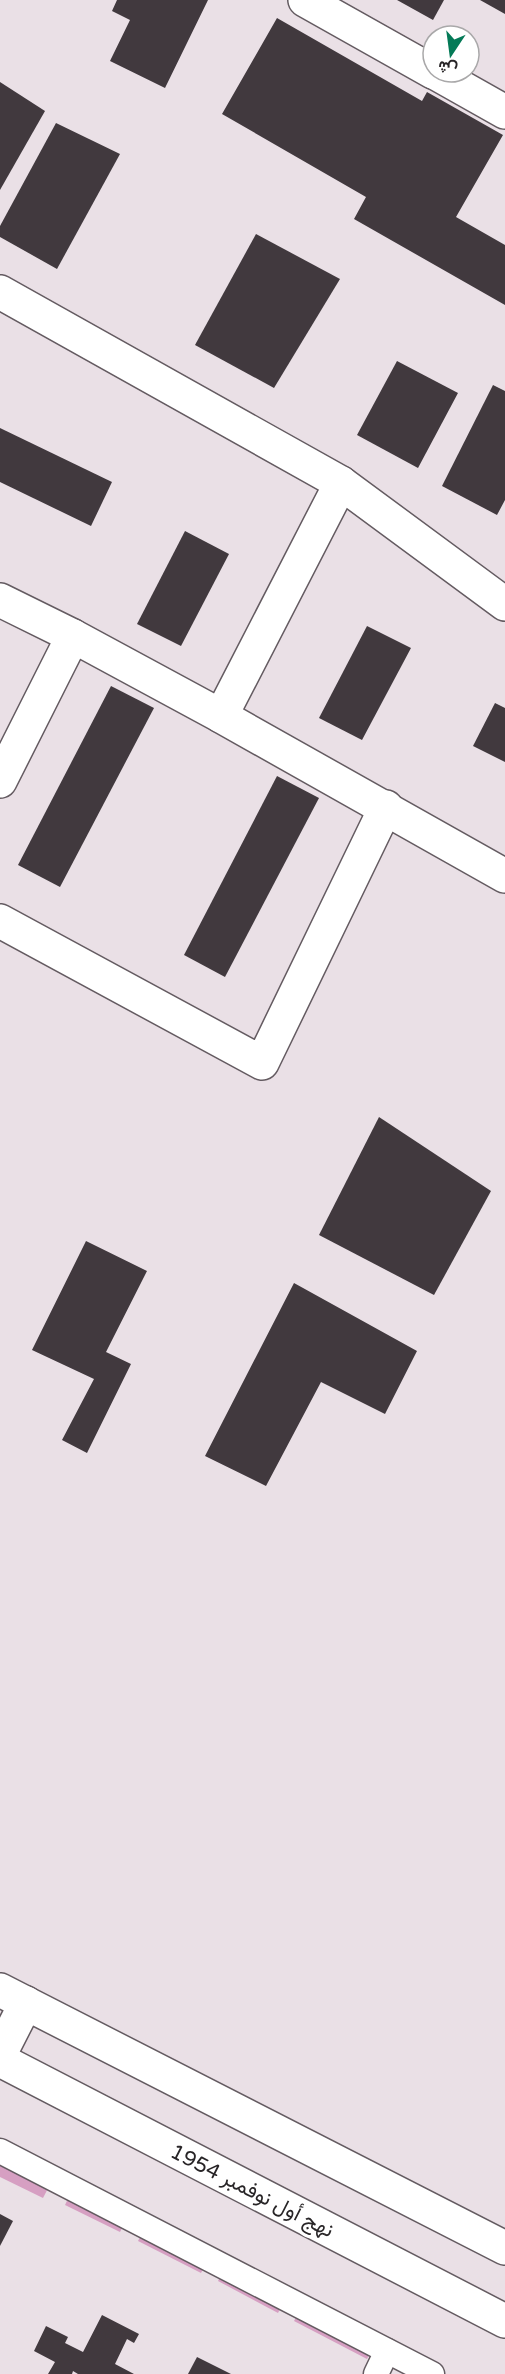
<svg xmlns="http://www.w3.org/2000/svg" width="505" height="2374" font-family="'Varela Round',Vazirmatn,sans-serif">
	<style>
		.green { fill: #d69fc2 }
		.building { fill: #41393e }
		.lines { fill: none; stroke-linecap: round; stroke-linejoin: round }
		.service-casing { stroke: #645b61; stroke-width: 27 }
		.minor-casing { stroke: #645b61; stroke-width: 36 }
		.tertiary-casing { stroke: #645b61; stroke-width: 36 }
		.trunk-casing { stroke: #645b61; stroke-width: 36 }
		.service { stroke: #fff; stroke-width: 24 }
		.minor { stroke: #fff; stroke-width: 33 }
		.tertiary { stroke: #fff; stroke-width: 33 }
		.trunk { stroke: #fff; stroke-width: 33 }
		.labels { text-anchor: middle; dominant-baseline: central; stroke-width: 6; stroke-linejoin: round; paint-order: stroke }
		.street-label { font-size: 21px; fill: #282527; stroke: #fff }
	</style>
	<rect width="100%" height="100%" fill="#eae0e6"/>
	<!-- green -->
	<g class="green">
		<path d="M 0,2148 L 55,2175 L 43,2198 L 0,2177 Z"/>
		<path d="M 76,2182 L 132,2209 L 120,2232 L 65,2205 Z"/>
		<path d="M 149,2220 L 212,2252 L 201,2273 L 138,2241 Z"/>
		<path d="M 228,2262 L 288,2294 L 278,2313 L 218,2281 Z"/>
		<path d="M 304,2303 L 377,2340 L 367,2359 L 294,2321 Z"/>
	</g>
	<!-- building -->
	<g class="building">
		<path d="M 117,0 L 208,0 L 165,88 L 110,61 L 130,20 L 112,11 Z"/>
		<path d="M 397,0 L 444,0 L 433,20 Z"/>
		<path d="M 480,0 L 505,0 L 505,14 Z"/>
		<path d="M 277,18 L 422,101 L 427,92 L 503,135 L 456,217 L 505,245 L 505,305 L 354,219 L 366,197 L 222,114 Z"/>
		<path d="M 0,82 L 45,111 L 0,190 Z"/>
		<path d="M 56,123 L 120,154 L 57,269 L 0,237 L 0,226 Z"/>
		<path d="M 256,234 L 340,279 L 274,388 L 195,345 Z"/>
		<path d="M 397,361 L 458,393 L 418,468 L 357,435 Z"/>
		<path d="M 493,385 L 505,391 L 505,500 L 497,515 L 442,486 Z"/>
		<path d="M 0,428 L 112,482 L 91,526 L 0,482 Z"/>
		<path d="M 185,531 L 229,554 L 181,646 L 137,624 Z"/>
		<path d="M 367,626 L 411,648 L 362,740 L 319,718 Z"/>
		<path d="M 111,686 L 154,708 L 60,887 L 18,865 Z"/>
		<path d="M 495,703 L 505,708 L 505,762 L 473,746 Z"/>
		<path d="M 277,776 L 319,798 L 225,977 L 184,955 Z"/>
		<path d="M 379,1117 L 491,1191 L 434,1295 L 319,1235 Z"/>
		<path d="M 86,1241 L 147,1271 L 106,1352 L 131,1364 L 87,1453 L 62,1440 L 94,1379 L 32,1350 Z"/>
		<path d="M 294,1283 L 417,1351 L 385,1414 L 321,1382 L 266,1486 L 205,1456 Z"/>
		<path d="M 0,2214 L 13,2221 L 0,2246 Z"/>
		<path d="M 102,2315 L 139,2334 L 134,2343 L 127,2339 L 115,2364 L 134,2374 L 78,2374 L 73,2371 L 72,2374 L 48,2374 L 55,2362 L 34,2351 L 46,2326 L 68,2337 L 65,2343 L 83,2352 Z"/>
		<path d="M 197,2357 L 231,2374 L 188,2374 Z"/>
	</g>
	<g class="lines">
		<defs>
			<g id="service">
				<path d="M 0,2151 L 432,2374"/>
				<path d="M 376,2374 L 387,2351"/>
			</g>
			<g id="minor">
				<path d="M 305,0 L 433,72"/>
				<path d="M 434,72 L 505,112"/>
				<path d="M 341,483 L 221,716 L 505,876"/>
				<path d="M 0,600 L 73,636 L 221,716"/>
				<path d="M 0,781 L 73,636"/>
				<path d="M 0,921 L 262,1063 L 386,807"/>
			</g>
			<path id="tertiary" d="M 0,292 L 341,483 L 505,604"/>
			<g id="trunk">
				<path d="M 0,1990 L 505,2248"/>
				<path d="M 0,2054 L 26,2003"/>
				<path d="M 0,2060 L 505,2321"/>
			</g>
		</defs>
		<!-- service casing -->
		<use href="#service" class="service-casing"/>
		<!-- minor casing -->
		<use href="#minor" class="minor-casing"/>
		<!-- tertiary casing -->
		<use href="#tertiary" class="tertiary-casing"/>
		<!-- trunk casing -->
		<use href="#trunk" class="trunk-casing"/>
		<!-- service -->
		<use href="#service" class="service"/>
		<!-- minor -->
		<use href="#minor" class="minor"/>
		<!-- tertiary -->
		<use href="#tertiary" class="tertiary"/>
		<!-- trunk -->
		<use href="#trunk" class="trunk"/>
	</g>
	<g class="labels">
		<!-- street labels -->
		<g class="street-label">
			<text transform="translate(252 2191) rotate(27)">نهج أول نوفمبر 1954</text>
		</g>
	</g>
	<!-- north arrow -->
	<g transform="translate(451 54) rotate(193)"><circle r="28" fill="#ffffff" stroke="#a9a8a9" stroke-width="1.5"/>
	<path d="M0-4.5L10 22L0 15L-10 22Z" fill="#047a57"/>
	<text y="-9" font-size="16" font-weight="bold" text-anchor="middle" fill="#282527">ش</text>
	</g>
</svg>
